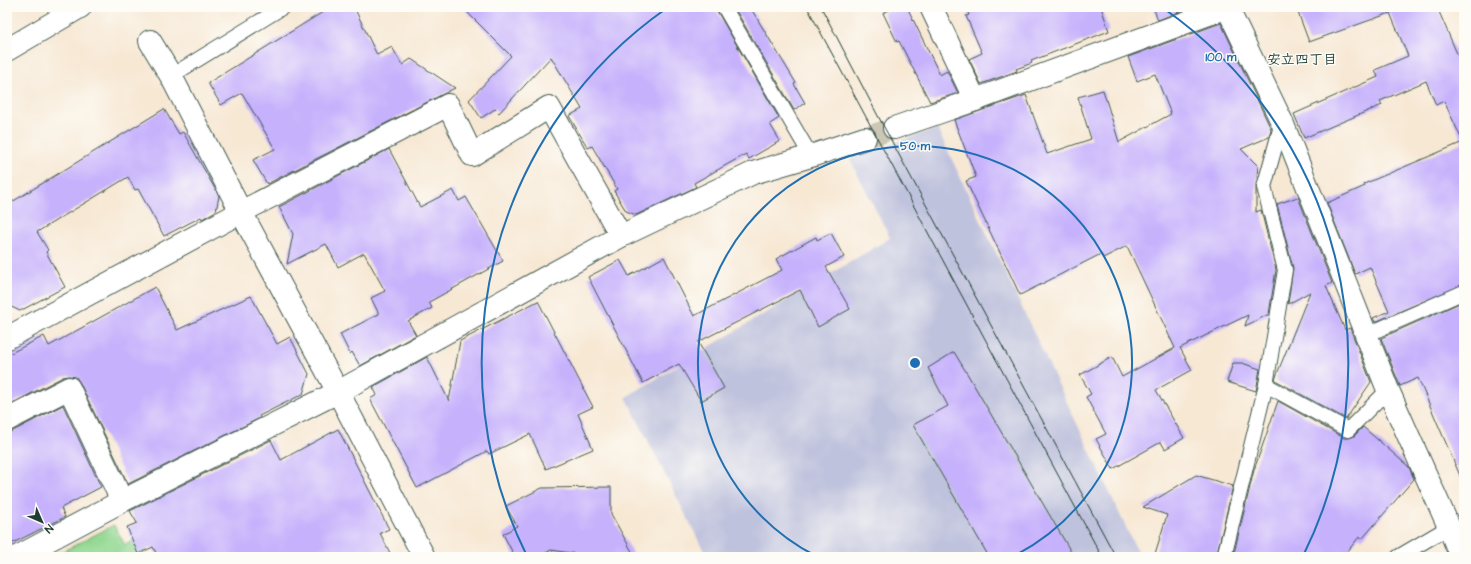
<svg xmlns="http://www.w3.org/2000/svg" width="1471" height="564" font-family="'Architects Daughter','Klee One',sans-serif">
	<style>
		.industrial { fill: #bfc2dd }
		.green { fill: #93d892; stroke: #598a63 }
		.building { fill: #c6b1fc }
		.lines { fill: none; stroke-linecap: round; stroke-linejoin: round }
		.street-tunnel { stroke: #ccc6b4; stroke-width: 22; stroke-dasharray: 22 11; stroke-linecap: butt }
		.lane-casing { stroke: #3f574c; stroke-width: 16 }
		.street-casing { stroke: #3f574c; stroke-width: 24 }
		.lane { stroke: #fff; stroke-width: 14 }
		.street { stroke: #fff; stroke-width: 22 }
		.tram { stroke: #1f3d34; stroke-width: 1 }
		.ring { fill: none; stroke: #1f6fb2; stroke-width: 2 }
		.labels { text-anchor: middle; dominant-baseline: central; stroke-width: 3; stroke-linejoin: round; paint-order: stroke }
		.neighbourhood-label { font-size: 14px; font-weight: bold; fill: #1f3d34; stroke: #fdfcf7 }
		.centre { fill: #1f6fb2; stroke: #fdfcf7; stroke-width: 2 }
		.ring-label { font-size: 12px; text-anchor: middle; font-weight: bold; fill: #1f6fb2; stroke: #fdfcf7; stroke-width: 3; stroke-linejoin: round; paint-order: stroke }
	</style>
	<rect width="100%" height="100%" fill="#fdfcf7"/>
	<filter id="ink" filterUnits="userSpaceOnUse"><feTurbulence type="fractalNoise" baseFrequency=".025" numOctaves="2"/><feDisplacementMap in="SourceGraphic" scale="8" xChannelSelector="R" yChannelSelector="G"/><feConvolveMatrix kernelMatrix="1 2 1 2 8 2 1 2 1" color-interpolation-filters="sRGB"/></filter>
	<filter id="wash" filterUnits="userSpaceOnUse"><feTurbulence type="fractalNoise" baseFrequency=".012" numOctaves="4" result="noise"/><feDisplacementMap in="SourceGraphic" scale="16" xChannelSelector="R" yChannelSelector="G"/><feGaussianBlur stdDeviation="0.9" result="paint"/><feColorMatrix in="noise" values="0 0 0 0 0 0 0 0 0 0 0 0 0 0 0 0 0 1.4 0 .05"/><feComposite in="paint" operator="in"/></filter>
	<g filter="url(#wash)">
		<rect width="100%" height="100%" fill="#f7e8d4"/>
		<!-- industrial -->
		<path class="industrial" d="M 937,128 L 1140,557 L 707,557 L 626,397 L 890,238 L 850,159 Z"/>
		<!-- green -->
		<path class="green" d="M 114,525 L 125,545 L 137,539 L 147,557 L 52,557 Z"/>
		<g id="blocks">
			<!-- building -->
			<g class="building">
				<path d="M 331,7 L 354,7 L 377,55 L 392,47 L 402,65 L 411,59 L 455,88 L 267,184 L 253,160 L 275,149 L 242,93 L 221,105 L 208,83 Z"/>
				<path d="M 462,7 L 716,7 L 717,11 L 779,118 L 770,124 L 780,141 L 749,159 L 746,154 L 694,183 L 696,187 L 636,215 L 626,211 L 614,191 L 617,189 L 592,146 L 588,148 L 569,116 L 582,109 L 551,57 L 499,113 L 495,109 L 481,118 L 469,100 L 511,56 Z"/>
				<path d="M 734,7 L 750,7 L 796,83 L 794,84 L 805,103 L 794,110 Z"/>
				<path d="M 896,7 L 907,7 L 940,75 L 947,71 L 958,93 L 930,102 L 899,41 L 897,42 L 883,13 Z"/>
				<path d="M 966,7 L 1101,7 L 1109,31 L 1031,61 L 1032,63 L 1016,69 L 1017,71 L 981,84 L 969,59 L 982,53 L 966,16 L 969,15 Z"/>
				<path d="M 1153,7 L 1192,7 L 1158,20 Z"/>
				<path d="M 1296,7 L 1437,7 L 1458,56 L 1464,53 L 1464,284 L 1375,322 L 1373,318 L 1389,311 L 1370,267 L 1355,274 L 1327,203 L 1365,186 L 1364,184 L 1463,142 L 1444,101 L 1436,105 L 1426,81 L 1380,101 L 1382,105 L 1304,138 L 1294,114 L 1378,77 L 1375,70 L 1408,56 L 1390,13 L 1309,42 Z"/>
				<path d="M 1221,23 L 1271,129 L 1269,137 L 1241,149 L 1258,166 L 1256,185 L 1256,212 L 1261,210 L 1276,270 L 1269,314 L 1245,326 L 1248,315 L 1180,348 L 1192,370 L 1156,390 L 1184,438 L 1165,449 L 1161,442 L 1113,469 L 1096,439 L 1106,434 L 1086,397 L 1091,394 L 1080,375 L 1112,357 L 1122,377 L 1175,348 L 1127,246 L 1103,258 L 1101,254 L 1020,295 L 966,181 L 976,177 L 954,120 L 1026,95 L 1047,154 L 1091,139 L 1078,97 L 1103,90 L 1119,142 L 1171,114 L 1155,74 L 1137,81 L 1128,57 Z"/>
				<path d="M 164,109 L 179,134 L 183,132 L 219,196 L 216,211 L 202,219 L 201,217 L 164,236 L 138,189 L 135,190 L 128,177 L 37,232 L 48,250 L 46,252 L 65,287 L 20,311 L 7,305 L 7,205 Z"/>
				<path d="M 389,149 L 420,207 L 453,190 L 459,201 L 466,197 L 503,261 L 429,302 L 432,308 L 408,321 L 416,335 L 360,366 L 352,352 L 350,354 L 340,334 L 379,314 L 371,298 L 385,291 L 364,253 L 338,267 L 326,244 L 287,264 L 293,234 L 279,207 Z"/>
				<path d="M 1298,197 L 1332,283 L 1326,286 L 1345,330 L 1350,328 L 1371,382 L 1346,419 L 1275,380 L 1277,374 L 1310,292 L 1288,304 L 1293,268 L 1277,204 Z"/>
				<path d="M 831,233 L 844,257 L 826,267 L 850,309 L 818,327 L 800,290 L 698,342 L 724,388 L 701,401 L 679,364 L 643,383 L 588,277 L 620,260 L 629,276 L 664,257 L 694,316 L 782,270 L 776,259 L 816,237 L 817,240 Z"/>
				<path d="M 155,287 L 177,330 L 251,296 L 277,344 L 290,337 L 309,374 L 303,394 L 259,416 L 260,418 L 128,484 L 80,383 L 76,377 L 69,376 L 63,377 L 7,406 L 7,355 L 44,336 L 49,346 Z"/>
				<path d="M 538,301 L 593,407 L 578,414 L 593,449 L 546,469 L 530,434 L 489,454 L 487,451 L 417,488 L 370,399 L 377,395 L 373,387 L 427,357 L 449,401 L 460,341 Z"/>
				<path d="M 1464,301 L 1464,485 L 1418,378 L 1400,386 L 1381,338 Z"/>
				<path d="M 954,352 L 968,375 L 1074,557 L 989,557 L 913,425 L 948,406 L 928,368 Z"/>
				<path d="M 1233,363 L 1242,363 L 1260,369 L 1256,391 L 1227,382 Z"/>
				<path d="M 1278,401 L 1344,438 L 1349,438 L 1354,436 L 1363,427 L 1409,467 L 1414,479 L 1362,539 L 1359,537 L 1343,557 L 1233,557 L 1254,470 Z"/>
				<path d="M 63,405 L 101,487 L 61,508 L 65,517 L 7,546 L 7,432 L 13,431 Z"/>
				<path d="M 338,429 L 389,529 L 380,533 L 392,557 L 158,557 L 153,547 L 138,554 L 127,527 L 137,523 L 130,511 L 271,440 L 281,460 Z"/>
				<path d="M 1196,475 L 1233,486 L 1216,557 L 1154,557 L 1167,515 L 1143,507 Z"/>
				<path d="M 611,487 L 611,514 L 635,557 L 578,557 L 578,554 L 551,550 L 538,557 L 515,557 L 503,534 L 517,526 L 506,506 L 542,488 Z"/>
			</g>
		</g>
	</g>
	<g filter="url(#ink)">
		<use href="#blocks" fill-opacity="0" stroke="#3f574c" stroke-width="1"/>
		<g class="lines">
			<!-- street-tunnel -->
			<path class="street-tunnel" d="M 865,138 L 894,128"/>
			<defs>
				<g id="lane">
					<path d="M 724,7 L 811,156"/>
					<path d="M 171,76 L 283,7"/>
					<path d="M 1366,335 L 1464,292"/>
					<path d="M 1266,385 L 1348,430 L 1388,390"/>
					<path d="M 1224,557 L 1266,385 L 1285,270 L 1264,187 L 1282,122"/>
					<path d="M 1398,557 L 1449,527"/>
				</g>
				<g id="street">
					<path d="M 931,7 L 975,100"/>
					<path d="M 1227,7 L 1282,122 L 1388,390 L 1449,527 L 1461,557"/>
					<path d="M 150,41 L 171,76 L 241,212 L 338,392 L 424,557"/>
					<path d="M 7,50 L 80,7"/>
					<path d="M 894,128 L 975,100 L 1228,7"/>
					<path d="M 7,338 L 241,212 L 448,105 L 472,155 L 549,107 L 621,236"/>
					<path d="M 7,420 L 69,388 L 122,501"/>
					<path d="M 17,557 L 122,501 L 338,392 L 621,236 L 753,173 L 811,156 L 865,138"/>
				</g>
			</defs>
			<!-- lane casing -->
			<use href="#lane" class="lane-casing"/>
			<!-- street casing -->
			<use href="#street" class="street-casing"/>
			<!-- lane -->
			<use href="#lane" class="lane"/>
			<!-- street -->
			<use href="#street" class="street"/>
			<!-- tram -->
			<g class="tram">
				<path d="M 807,7 L 1102,557"/>
				<path d="M 821,7 L 877,114 L 1116,557"/>
			</g>
		</g>
	</g>
	<!-- distance rings -->
	<g class="ring">
		<path d="M816 556A217 217 0 1 1 1014 556"/>
		<path d="M527 556A433 433 0 0 1 667 8M1163 8A433 433 0 0 1 1303 556"/>
	</g>
	<g class="labels">
		<!-- neighbourhood labels -->
		<g class="neighbourhood-label">
			<text x="1302" y="60">安立四丁目</text>
		</g>
	</g>
	<circle cx="915" cy="363" r="6" class="centre"/>
	<g class="ring-label">
		<text x="1221" y="61">100 m</text>
		<text x="915" y="150">50 m</text>
	</g>
	<!-- margin -->
	<rect width="1471" height="564" fill="none" stroke="#fdfcf7" stroke-width="24"/>
	<!-- north arrow -->
	<g transform="translate(42 522) rotate(135)" stroke="#fdfcf7" stroke-width="3" paint-order="stroke">
	<path d="M0-3L7 15L0 10L-7 15Z" fill="#1f3d34"/>
	<text y="-6" font-size="11" font-weight="bold" text-anchor="middle" fill="#1f3d34">N</text>
	</g>
</svg>
